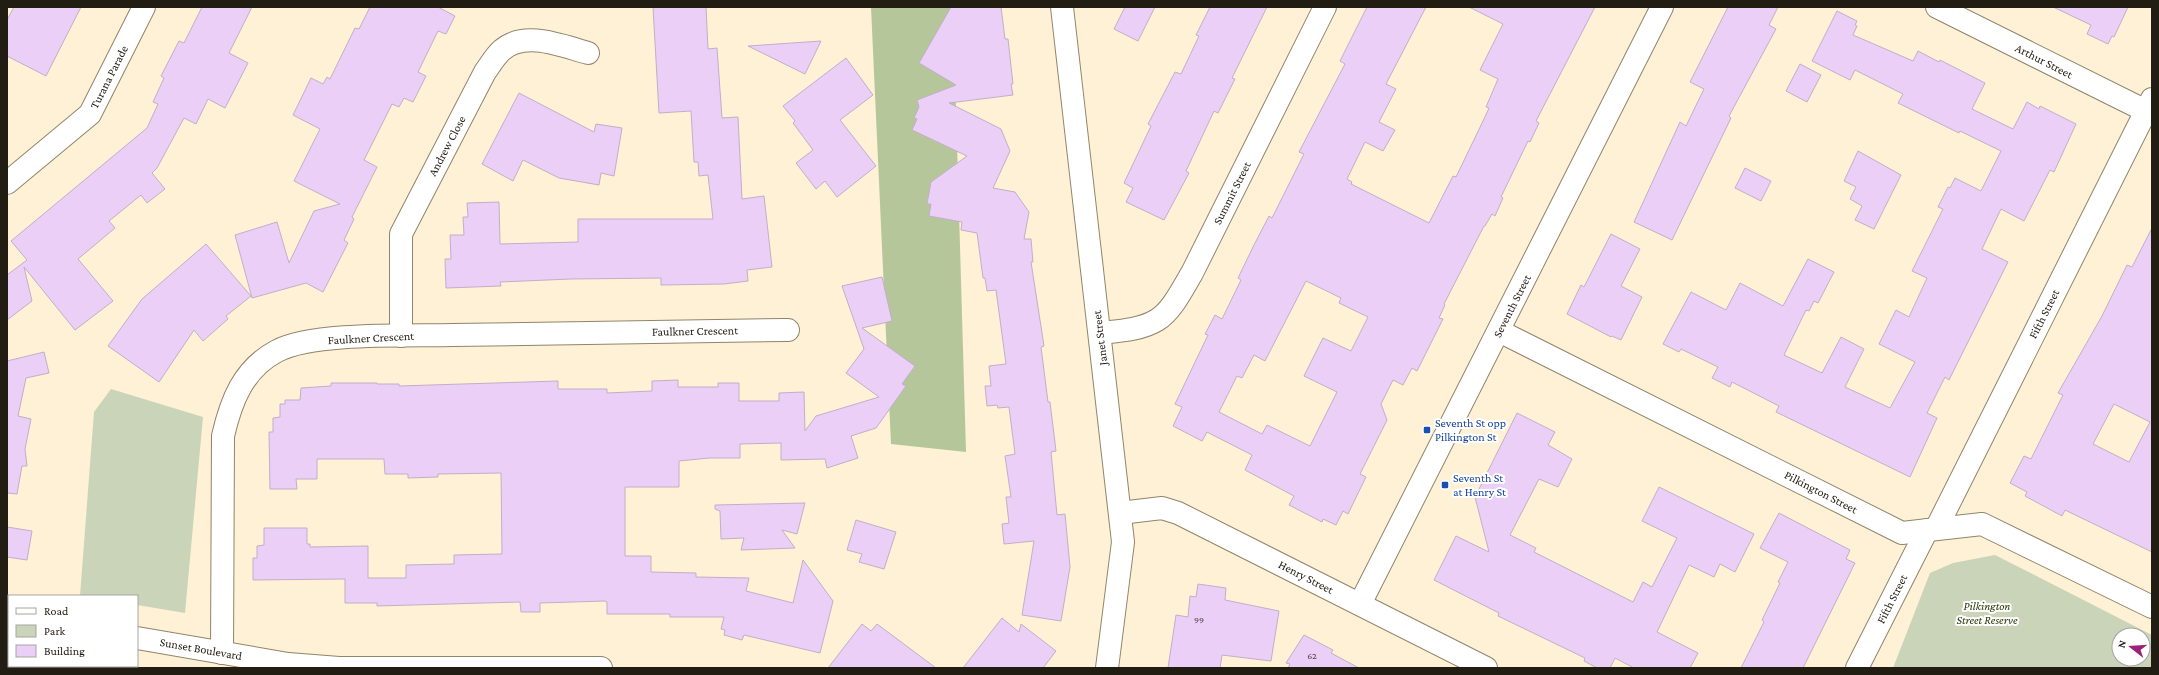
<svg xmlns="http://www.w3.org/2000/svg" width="2159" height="675" font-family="'Crimson Pro',serif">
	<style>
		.green { fill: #cad4b9; fill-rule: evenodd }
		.forest { fill: #b6c69b }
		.building { fill: #ebcff7; stroke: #c0afc8; fill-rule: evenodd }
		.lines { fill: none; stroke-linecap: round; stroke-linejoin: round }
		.minor-casing { stroke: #90846b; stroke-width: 24 }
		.tertiary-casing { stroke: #90846b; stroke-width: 24 }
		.minor { stroke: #fff; stroke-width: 22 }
		.tertiary { stroke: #fff; stroke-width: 22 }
		.transit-dot { fill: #1a4fb4; stroke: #fff; stroke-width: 1.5 }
		.labels { text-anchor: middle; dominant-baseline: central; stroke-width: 4; stroke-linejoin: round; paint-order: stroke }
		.number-label { font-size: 10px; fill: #544a4c }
		.street-label { font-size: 12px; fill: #221d13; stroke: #fff }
		.transit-label { font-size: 12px; fill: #164399; stroke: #fff; text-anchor: start }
		.park-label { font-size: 12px; font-style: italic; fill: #293603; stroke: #fff }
	</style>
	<rect width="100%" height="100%" fill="#fef1d5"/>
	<!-- green -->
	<g class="green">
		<path d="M 111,389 L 203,417 L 185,613 L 137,605 L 137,596 L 80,596 L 94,412 Z"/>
		<path d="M 1995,555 L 2152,635 L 2152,668 L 1893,668 L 1930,573 L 1953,563 ZM 2119,635 L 2143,635 L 2143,659 L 2119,659 Z"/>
	</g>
	<!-- forest -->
	<path class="forest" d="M 871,7 L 956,7 L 954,40 L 966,452 L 891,444 Z"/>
	<!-- building -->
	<g class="building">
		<path d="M 14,7 L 81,7 L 46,76 L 7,56 L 7,20 Z"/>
		<path d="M 202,7 L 252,7 L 229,53 L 248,63 L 225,108 L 208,99 L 196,124 L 184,118 L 157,168 L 152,173 L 165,189 L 147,203 L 141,195 L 109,221 L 115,228 L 78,259 L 113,301 L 75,330 L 24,267 L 32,301 L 7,320 L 7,275 L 27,260 L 11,241 L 147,128 L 158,104 L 153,102 L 164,78 L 161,76 L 179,41 L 184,43 Z"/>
		<path d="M 370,7 L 438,7 L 455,16 L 446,34 L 438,31 L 418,72 L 426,76 L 413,102 L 404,98 L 399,107 L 392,104 L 364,160 L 377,167 L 352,217 L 354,219 L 344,240 L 348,243 L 323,292 L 306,283 L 252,298 L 235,235 L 277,222 L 289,263 L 314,211 L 340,204 L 294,181 L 320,129 L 293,115 L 311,78 L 323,84 L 327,77 L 330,79 L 355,28 L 359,29 Z"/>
		<path d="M 653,7 L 706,7 L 708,49 L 717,48 L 722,118 L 738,117 L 742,199 L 764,196 L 772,267 L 747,270 L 748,281 L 724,284 L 661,285 L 661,278 L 571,279 L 500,282 L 501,286 L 446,288 L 445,259 L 451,259 L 450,235 L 464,235 L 463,217 L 468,217 L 467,203 L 499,202 L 500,244 L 578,242 L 578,219 L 713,219 L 708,175 L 699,176 L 698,162 L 694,162 L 691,111 L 659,113 Z"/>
		<path d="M 951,7 L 1001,7 L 1005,39 L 1008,39 L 1013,84 L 1011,84 L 1013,95 L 949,103 L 1001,129 L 1010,151 L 993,188 L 1015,192 L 1029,212 L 1024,239 L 1031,239 L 1033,262 L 1031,262 L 1044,346 L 1041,347 L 1048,402 L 1050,402 L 1056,451 L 1051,452 L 1057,515 L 1065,514 L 1070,567 L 1061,621 L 1022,615 L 1034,541 L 1004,544 L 1002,524 L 1009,523 L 1006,497 L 1011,497 L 1005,456 L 1015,454 L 1009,407 L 998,408 L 997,405 L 987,406 L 985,386 L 991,386 L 989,366 L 1006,364 L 996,290 L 987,291 L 985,278 L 983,278 L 977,233 L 961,230 L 962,222 L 929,216 L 931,204 L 927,204 L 931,182 L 967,156 L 912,130 L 917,119 L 914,118 L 919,107 L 917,100 L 956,85 L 919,63 Z"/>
		<path d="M 1125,7 L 1155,7 L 1138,41 L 1114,29 Z"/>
		<path d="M 1210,7 L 1267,7 L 1232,78 L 1235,79 L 1218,113 L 1214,111 L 1186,171 L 1189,173 L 1164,220 L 1126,202 L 1133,188 L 1124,183 L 1151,126 L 1148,124 L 1175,72 L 1181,74 L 1199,36 L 1196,35 Z"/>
		<path d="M 1367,7 L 1426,7 L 1386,84 L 1396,89 L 1379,122 L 1395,130 L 1383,151 L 1365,142 L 1347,179 L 1352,182 L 1351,184 L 1429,223 L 1453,176 L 1456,177 L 1484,119 L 1489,108 L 1486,107 L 1498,79 L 1480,70 L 1503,24 L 1469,7 L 1595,7 L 1536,121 L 1539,123 L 1530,142 L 1528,141 L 1501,197 L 1503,198 L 1495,216 L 1492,214 L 1485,226 L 1484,226 L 1444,304 L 1445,305 L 1439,318 L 1443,319 L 1417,371 L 1412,368 L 1403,385 L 1393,380 L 1381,404 L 1387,420 L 1360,474 L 1366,477 L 1348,514 L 1343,511 L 1336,525 L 1323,519 L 1322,522 L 1289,505 L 1294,496 L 1245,470 L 1252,455 L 1207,432 L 1202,441 L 1173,426 L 1182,407 L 1175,404 L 1208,335 L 1205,334 L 1215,315 L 1222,319 L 1241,280 L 1238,278 L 1253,247 L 1269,216 L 1272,218 L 1304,154 L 1299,152 L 1345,64 L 1340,61 ZM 1306,281 L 1341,298 L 1339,303 L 1368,317 L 1351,351 L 1323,338 L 1304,376 L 1337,392 L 1310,446 L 1267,425 L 1262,434 L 1219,412 L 1237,376 L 1242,378 L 1254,355 L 1265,361 Z"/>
		<path d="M 1728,7 L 1778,7 L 1769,25 L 1776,29 L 1729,116 L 1731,118 L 1672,240 L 1634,222 L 1680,122 L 1686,126 L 1704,89 L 1690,82 Z"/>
		<path d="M 2053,7 L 2128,7 L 2114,37 L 2112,36 L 2108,44 L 2087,34 L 2091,25 Z"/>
		<path d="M 1837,11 L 1857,21 L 1855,25 L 1857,26 L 1853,35 L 1913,61 L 1918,51 L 1939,62 L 1940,60 L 1985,83 L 1972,109 L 2013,129 L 2027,102 L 2039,109 L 2040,106 L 2076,124 L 2054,172 L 2050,170 L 2024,221 L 2001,209 L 1982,249 L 2008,262 L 1949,380 L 1945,377 L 1927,413 L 1937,418 L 1910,477 L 1776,412 L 1779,406 L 1732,382 L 1730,387 L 1712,378 L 1718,367 L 1681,349 L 1679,352 L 1663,344 L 1691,292 L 1726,310 L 1740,283 L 1783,306 L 1808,259 L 1834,272 L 1818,303 L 1814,301 L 1809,311 L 1806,310 L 1784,355 L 1822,373 L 1841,337 L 1864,349 L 1845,387 L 1890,408 L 1915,362 L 1879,344 L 1896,310 L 1909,317 L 1927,278 L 1912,271 L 1943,209 L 1938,207 L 1948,187 L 1950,188 L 1955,178 L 1981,191 L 2001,151 L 1960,131 L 1959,133 L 1898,103 L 1903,94 L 1855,70 L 1850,80 L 1812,61 Z"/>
		<path d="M 821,41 L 805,74 L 748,46 Z"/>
		<path d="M 846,58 L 873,95 L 840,120 L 876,166 L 837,197 L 825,181 L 816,189 L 796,163 L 813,150 L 793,123 L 795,121 L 783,106 Z"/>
		<path d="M 1800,64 L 1821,75 L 1807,102 L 1786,91 Z"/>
		<path d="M 519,93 L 594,132 L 596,124 L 622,128 L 614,176 L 601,173 L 599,185 L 559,178 L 523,160 L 513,181 L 482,164 Z"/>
		<path d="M 1858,151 L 1901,175 L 1874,229 L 1855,220 L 1862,206 L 1850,199 L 1856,187 L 1844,181 Z"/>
		<path d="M 1745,168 L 1771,181 L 1761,201 L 1735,188 Z"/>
		<path d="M 2152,228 L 2152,552 L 2065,510 L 2062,516 L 2025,496 L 2027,492 L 2010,483 L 2024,456 L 2031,459 L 2063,395 L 2058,393 L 2102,316 L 2127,265 L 2132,267 ZM 2114,404 L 2150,422 L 2129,462 L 2093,444 Z"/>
		<path d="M 1611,234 L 1640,249 L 1621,286 L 1642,297 L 1621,340 L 1612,336 L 1611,337 L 1567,314 L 1581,285 L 1584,287 Z"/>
		<path d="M 206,244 L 251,296 L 226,316 L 228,319 L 203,341 L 194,330 L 159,382 L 108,346 L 142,299 Z"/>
		<path d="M 882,277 L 892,321 L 862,328 L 915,366 L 902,384 L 906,386 L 876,428 L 851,436 L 858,458 L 827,468 L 825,459 L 781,460 L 781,443 L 740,444 L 740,458 L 709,458 L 679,461 L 679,487 L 625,487 L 625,556 L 651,556 L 651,572 L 696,573 L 696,577 L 749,578 L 746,591 L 793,603 L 803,560 L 833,601 L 820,653 L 744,635 L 742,640 L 724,635 L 725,630 L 721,629 L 724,617 L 670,617 L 670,614 L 607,614 L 607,602 L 605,601 L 540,603 L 540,612 L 521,612 L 520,602 L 377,606 L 377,603 L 345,603 L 345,579 L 253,580 L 253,558 L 257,558 L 257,546 L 264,545 L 264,528 L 307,528 L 307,544 L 310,544 L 310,547 L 368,546 L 368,578 L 406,578 L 406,565 L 454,564 L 454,555 L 502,554 L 501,473 L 438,474 L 438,477 L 408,478 L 408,474 L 385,474 L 384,459 L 317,459 L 317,479 L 296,479 L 297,489 L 270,489 L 269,432 L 273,432 L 273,418 L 280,417 L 280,404 L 285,404 L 285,400 L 300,400 L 301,388 L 331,386 L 331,383 L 377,383 L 377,384 L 399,384 L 399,386 L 558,381 L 558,389 L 607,389 L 607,393 L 652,391 L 652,381 L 678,380 L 678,387 L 718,387 L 718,383 L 739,383 L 739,401 L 779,401 L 779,393 L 804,392 L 805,431 L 816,416 L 879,397 L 846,373 L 864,349 L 842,286 Z"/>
		<path d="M 44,352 L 49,373 L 26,378 L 18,416 L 31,419 L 25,449 L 27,466 L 22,466 L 17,494 L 7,493 L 7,361 Z"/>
		<path d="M 1517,413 L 1555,432 L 1548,445 L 1572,459 L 1558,487 L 1539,479 L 1510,535 L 1536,548 L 1534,552 L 1633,602 L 1643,582 L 1652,587 L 1677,538 L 1642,521 L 1659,487 L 1754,534 L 1735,572 L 1720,564 L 1714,577 L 1689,565 L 1657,632 L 1698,653 L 1690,668 L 1634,668 L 1615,658 L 1610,668 L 1597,668 L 1584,661 L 1585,658 L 1498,616 L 1499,613 L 1434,580 L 1456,536 L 1489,552 L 1475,497 Z"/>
		<path d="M 805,503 L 797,534 L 782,530 L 795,548 L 741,550 L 744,538 L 721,539 L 720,511 L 715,509 L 715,505 Z"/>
		<path d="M 1779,513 L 1850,550 L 1846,559 L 1855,563 L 1803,668 L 1741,668 L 1764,622 L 1762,620 L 1780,583 L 1778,582 L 1788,562 L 1760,548 Z"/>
		<path d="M 856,520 L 896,532 L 884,569 L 859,562 L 862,554 L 847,550 Z"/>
		<path d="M 7,527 L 32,531 L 27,560 L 7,557 Z"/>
		<path d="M 1198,584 L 1226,588 L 1225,600 L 1279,611 L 1271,661 L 1222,655 L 1220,668 L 1168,668 L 1176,615 L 1188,617 L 1190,596 L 1196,597 Z"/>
		<path d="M 1002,618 L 1019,632 L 1021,624 L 1056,651 L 1043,668 L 963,668 Z"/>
		<path d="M 862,624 L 871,631 L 877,624 L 936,668 L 828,668 Z"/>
		<path d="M 1304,635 L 1333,650 L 1331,653 L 1359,668 L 1288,668 L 1290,664 L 1286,663 Z"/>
	</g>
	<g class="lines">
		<defs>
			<g id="minor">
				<path d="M 1937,7 L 2152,114"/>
				<path d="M 7,183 L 90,114 L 144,7"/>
				<path d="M 1499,331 L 1902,533 L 1982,524 L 2152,607"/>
				<path d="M 1100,333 C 1118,331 1141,330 1157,320 C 1172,311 1183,288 1192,273 L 1325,7"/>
				<path d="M 401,336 L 401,234 L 485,72 C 490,65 496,55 502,50 C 525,30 562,46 588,53"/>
				<path d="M 1120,513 L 1162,508 L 1178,513 L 1486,668"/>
				<path d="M 1936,529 L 2152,99"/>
				<path d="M 1360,604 L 1662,7"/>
				<path d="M 7,616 L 9,617"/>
				<path d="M 137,638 L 288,664 L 339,668 L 601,668"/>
				<path d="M 222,653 L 223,436 C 231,401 243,369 277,351 C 313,332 409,336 453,335 C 564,333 676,331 788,330"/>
				<path d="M 1857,668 L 1927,530"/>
			</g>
			<path id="tertiary" d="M 1062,7 L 1123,542 L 1107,668"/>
		</defs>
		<!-- minor casing -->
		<use href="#minor" class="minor-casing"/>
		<!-- tertiary casing -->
		<use href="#tertiary" class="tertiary-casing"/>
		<!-- minor -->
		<use href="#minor" class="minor"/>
		<!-- tertiary -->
		<use href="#tertiary" class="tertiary"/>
	</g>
	<!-- markers -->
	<g class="transit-dot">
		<rect x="1423" y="426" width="8" height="8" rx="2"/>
		<rect x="1441" y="481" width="8" height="8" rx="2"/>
	</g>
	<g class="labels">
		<!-- number labels -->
		<g class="number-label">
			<text x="1199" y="619">99</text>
			<text x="1312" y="655">62</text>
		</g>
		<!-- street labels -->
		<g class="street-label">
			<text transform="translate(2044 61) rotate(27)">Arthur Street</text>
			<text transform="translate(109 77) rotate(-63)">Turana Parade</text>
			<text transform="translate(447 146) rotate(-62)">Andrew Close</text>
			<text transform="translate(1232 193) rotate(-63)">Summit Street</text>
			<text transform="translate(1512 306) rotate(-63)">Seventh Street</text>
			<text transform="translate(2044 314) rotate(-63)">Fifth Street</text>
			<text transform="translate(695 331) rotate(-1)">Faulkner Crescent</text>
			<text transform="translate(371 338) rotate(-3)">Faulkner Crescent</text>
			<text transform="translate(1100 338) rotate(-97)">Janet Street</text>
			<text transform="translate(1821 492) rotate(27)">Pilkington Street</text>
			<text transform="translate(1306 577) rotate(27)">Henry Street</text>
			<text transform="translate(1892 599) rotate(-63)">Fifth Street</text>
			<text transform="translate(201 649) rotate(10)">Sunset Boulevard</text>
		</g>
		<!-- transit labels -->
		<g class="transit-label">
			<text x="1435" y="423">Seventh St opp<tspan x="1435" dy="14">Pilkington St</tspan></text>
			<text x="1453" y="478">Seventh St<tspan x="1453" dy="14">at Henry St</tspan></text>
		</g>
		<!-- park labels -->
		<g class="park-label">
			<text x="1987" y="606">Pilkington<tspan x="1987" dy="14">Street Reserve</tspan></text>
		</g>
	</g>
	<!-- border -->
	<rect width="2159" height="675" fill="none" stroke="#221d13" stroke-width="16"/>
	<!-- legend -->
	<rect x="8" y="595" width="130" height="72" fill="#ffffff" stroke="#a7a5a1"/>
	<rect x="16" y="608" width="20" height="6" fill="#ffffff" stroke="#a7a5a1"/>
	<text x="44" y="615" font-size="12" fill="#221d13">Road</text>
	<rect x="16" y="625" width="20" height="12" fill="#cad4b9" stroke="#a7a5a1"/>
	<text x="44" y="635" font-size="12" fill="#221d13">Park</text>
	<rect x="16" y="645" width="20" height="12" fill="#ebcff7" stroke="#a7a5a1"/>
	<text x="44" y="655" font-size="12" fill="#221d13">Building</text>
	<!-- north arrow -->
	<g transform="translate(2131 647) rotate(287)"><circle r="19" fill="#ffffff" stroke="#a7a5a1"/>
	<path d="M0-3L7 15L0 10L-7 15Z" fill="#9c2179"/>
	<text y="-6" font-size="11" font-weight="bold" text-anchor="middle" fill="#221d13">N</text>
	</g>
</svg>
